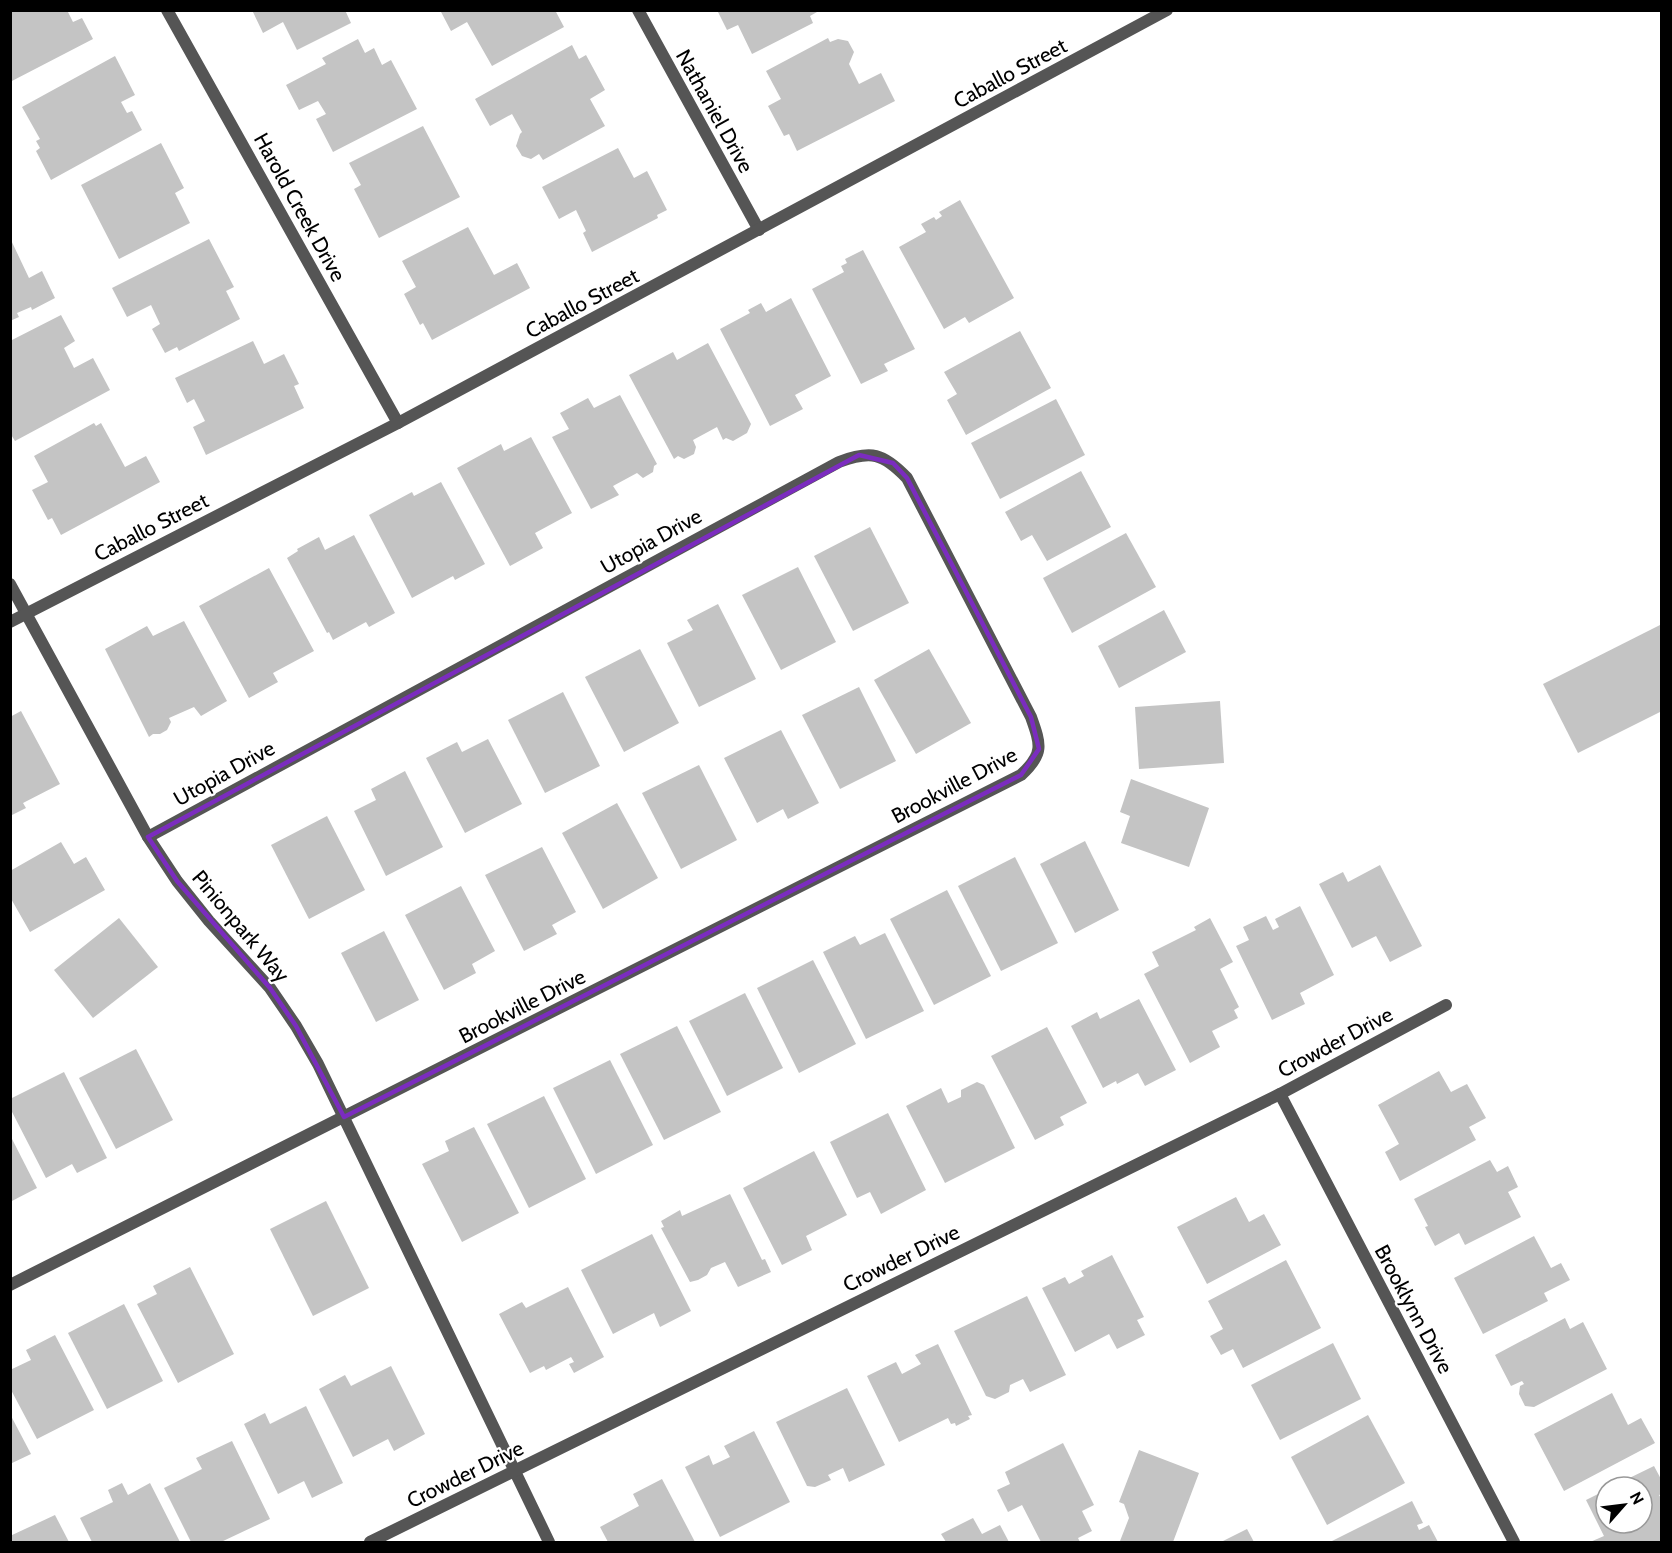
<svg xmlns="http://www.w3.org/2000/svg" width="1672" height="1553" font-family="Cabin,sans-serif">
	<style>
		.building { fill: #c4c4c4 }
		.lines { fill: none; stroke-linecap: round; stroke-linejoin: round }
		.street { stroke: #555; stroke-width: 12 }
		.marked { fill: none; stroke: #7b2cbf; stroke-width: 4.5; stroke-linejoin: round }
		.labels { text-anchor: middle; dominant-baseline: central; stroke-width: 4.5; stroke-linejoin: round; paint-order: stroke }
		.street-label { font-size: 21px; fill: #000; stroke: #fff }
	</style>
	<rect width="100%" height="100%" fill="#fff"/>
	<!-- building -->
	<g class="building">
		<path d="M 10,10 L 67,10 L 73,22 L 82,18 L 93,39 L 10,82 Z"/>
		<path d="M 252,10 L 345,10 L 351,23 L 297,50 L 283,22 L 263,33 Z"/>
		<path d="M 440,10 L 555,10 L 564,27 L 492,66 L 467,22 L 451,31 Z"/>
		<path d="M 717,10 L 817,10 L 817,12 L 810,16 L 813,23 L 752,54 L 738,25 L 727,30 Z"/>
		<path d="M 828,38 L 830,42 L 838,39 L 848,41 L 854,52 L 849,64 L 859,84 L 881,73 L 895,101 L 797,151 L 789,134 L 784,136 L 768,106 L 781,99 L 766,71 Z"/>
		<path d="M 358,39 L 365,53 L 374,48 L 382,65 L 391,60 L 417,109 L 333,152 L 316,119 L 326,114 L 318,101 L 299,110 L 286,85 L 326,64 L 322,58 Z"/>
		<path d="M 572,45 L 579,59 L 586,55 L 605,90 L 590,99 L 605,126 L 543,160 L 539,154 L 531,159 L 522,156 L 516,146 L 520,134 L 522,132 L 512,114 L 490,126 L 475,99 Z"/>
		<path d="M 115,56 L 135,95 L 121,102 L 127,113 L 132,111 L 142,130 L 51,180 L 36,151 L 40,148 L 36,141 L 40,139 L 22,107 Z"/>
		<path d="M 423,126 L 460,197 L 379,238 L 354,189 L 361,185 L 349,163 Z"/>
		<path d="M 161,143 L 184,188 L 175,193 L 190,223 L 119,259 L 81,185 Z"/>
		<path d="M 618,148 L 634,178 L 647,171 L 667,210 L 657,215 L 658,218 L 592,252 L 583,233 L 586,231 L 576,210 L 559,219 L 542,187 Z"/>
		<path d="M 960,200 L 1014,298 L 969,323 L 965,317 L 944,329 L 899,247 L 926,232 L 921,224 L 934,217 L 936,220 L 942,216 L 939,212 Z"/>
		<path d="M 468,227 L 494,275 L 517,263 L 530,288 L 432,340 L 423,323 L 420,325 L 404,294 L 416,287 L 402,261 Z"/>
		<path d="M 10,238 L 29,278 L 42,271 L 55,298 L 32,310 L 31,307 L 17,313 L 19,317 L 10,321 Z"/>
		<path d="M 209,239 L 234,287 L 226,291 L 240,319 L 179,351 L 177,347 L 165,353 L 152,329 L 160,324 L 151,305 L 127,317 L 112,288 Z"/>
		<path d="M 863,250 L 915,349 L 884,364 L 888,371 L 861,384 L 812,289 L 844,272 L 841,266 L 847,263 L 845,259 Z"/>
		<path d="M 791,298 L 831,376 L 795,395 L 803,409 L 770,426 L 720,329 L 750,313 L 748,310 L 761,303 L 766,312 Z"/>
		<path d="M 61,315 L 75,341 L 64,348 L 74,368 L 93,358 L 110,390 L 15,441 L 10,433 L 10,341 Z"/>
		<path d="M 1020,331 L 1051,388 L 966,435 L 947,400 L 957,394 L 944,372 Z"/>
		<path d="M 253,341 L 264,364 L 284,354 L 299,384 L 294,386 L 304,408 L 206,455 L 193,427 L 205,421 L 194,399 L 187,403 L 175,378 Z"/>
		<path d="M 708,343 L 751,424 L 747,433 L 733,441 L 726,438 L 723,440 L 717,427 L 693,440 L 696,447 L 694,454 L 684,459 L 678,456 L 674,459 L 629,375 L 673,352 L 677,360 Z"/>
		<path d="M 620,395 L 657,464 L 654,466 L 653,472 L 643,478 L 637,473 L 613,486 L 619,495 L 591,509 L 552,437 L 569,429 L 560,413 L 588,398 L 594,408 Z"/>
		<path d="M 1056,399 L 1085,455 L 1000,499 L 971,443 Z"/>
		<path d="M 94,423 L 96,426 L 101,423 L 125,467 L 146,456 L 160,482 L 61,535 L 52,518 L 48,520 L 32,490 L 48,482 L 34,456 Z"/>
		<path d="M 531,437 L 572,513 L 535,533 L 543,548 L 510,566 L 457,468 L 501,444 L 504,451 Z"/>
		<path d="M 1081,471 L 1111,527 L 1047,561 L 1032,535 L 1021,541 L 1005,512 Z"/>
		<path d="M 441,482 L 485,564 L 455,580 L 453,576 L 412,598 L 369,515 L 412,492 L 414,496 Z"/>
		<path d="M 870,527 L 909,603 L 853,631 L 814,556 Z"/>
		<path d="M 1126,533 L 1156,587 L 1072,633 L 1043,578 Z"/>
		<path d="M 354,535 L 395,613 L 369,627 L 366,622 L 333,640 L 329,632 L 327,633 L 287,558 L 298,551 L 297,549 L 319,537 L 325,550 Z"/>
		<path d="M 798,567 L 836,642 L 781,670 L 742,595 Z"/>
		<path d="M 269,568 L 314,651 L 273,673 L 278,682 L 249,698 L 199,606 Z"/>
		<path d="M 718,604 L 756,679 L 699,707 L 667,643 L 693,630 L 687,620 Z"/>
		<path d="M 1164,610 L 1186,652 L 1119,688 L 1098,646 Z"/>
		<path d="M 184,621 L 227,701 L 201,716 L 194,707 L 169,718 L 171,722 L 167,730 L 160,734 L 153,734 L 149,737 L 105,649 L 147,626 L 153,636 Z"/>
		<path d="M 1662,624 L 1662,711 L 1578,753 L 1543,684 Z"/>
		<path d="M 640,649 L 679,723 L 624,752 L 585,677 Z"/>
		<path d="M 929,649 L 971,723 L 916,754 L 874,680 Z"/>
		<path d="M 859,687 L 896,761 L 840,789 L 802,715 Z"/>
		<path d="M 563,692 L 600,766 L 545,793 L 508,720 Z"/>
		<path d="M 1220,701 L 1224,763 L 1139,769 L 1135,707 Z"/>
		<path d="M 21,711 L 60,784 L 23,803 L 26,808 L 10,816 L 10,717 Z"/>
		<path d="M 781,730 L 819,803 L 788,819 L 783,809 L 757,823 L 724,758 Z"/>
		<path d="M 488,739 L 522,804 L 465,833 L 426,758 L 457,742 L 462,752 Z"/>
		<path d="M 699,765 L 737,840 L 681,869 L 642,793 Z"/>
		<path d="M 405,771 L 443,847 L 386,876 L 354,811 L 376,800 L 371,789 Z"/>
		<path d="M 1131,779 L 1209,808 L 1189,867 L 1121,843 L 1130,816 L 1120,812 Z"/>
		<path d="M 617,803 L 658,878 L 603,909 L 562,833 Z"/>
		<path d="M 327,816 L 365,890 L 309,919 L 271,845 Z"/>
		<path d="M 1085,841 L 1119,910 L 1075,933 L 1040,864 Z"/>
		<path d="M 61,842 L 74,864 L 86,857 L 105,890 L 30,932 L 10,897 L 10,871 Z"/>
		<path d="M 542,847 L 576,912 L 552,925 L 557,934 L 524,951 L 485,875 Z"/>
		<path d="M 1015,857 L 1058,943 L 1001,971 L 958,886 Z"/>
		<path d="M 1380,865 L 1422,946 L 1390,962 L 1376,936 L 1352,948 L 1319,884 L 1343,872 L 1348,882 Z"/>
		<path d="M 461,886 L 495,951 L 472,964 L 476,973 L 444,990 L 405,915 Z"/>
		<path d="M 947,890 L 991,976 L 934,1005 L 890,919 Z"/>
		<path d="M 1300,906 L 1334,975 L 1300,993 L 1305,1004 L 1272,1020 L 1236,946 L 1249,940 L 1243,927 L 1266,916 L 1273,930 L 1279,927 L 1275,919 Z"/>
		<path d="M 119,918 L 158,967 L 93,1018 L 54,970 Z"/>
		<path d="M 1210,918 L 1233,962 L 1220,969 L 1239,1007 L 1234,1010 L 1238,1018 L 1212,1031 L 1220,1047 L 1190,1063 L 1144,974 L 1159,966 L 1152,952 L 1196,930 L 1194,927 Z"/>
		<path d="M 384,931 L 419,1000 L 376,1022 L 341,953 Z"/>
		<path d="M 885,933 L 924,1011 L 866,1039 L 823,952 L 855,936 L 860,945 Z"/>
		<path d="M 813,960 L 856,1044 L 799,1073 L 757,988 Z"/>
		<path d="M 745,993 L 783,1068 L 727,1096 L 689,1021 Z"/>
		<path d="M 1139,999 L 1176,1070 L 1145,1086 L 1138,1073 L 1117,1084 L 1116,1081 L 1103,1088 L 1071,1026 L 1097,1012 L 1100,1019 Z"/>
		<path d="M 677,1026 L 721,1112 L 664,1140 L 620,1054 Z"/>
		<path d="M 1047,1027 L 1087,1103 L 1060,1117 L 1064,1125 L 1035,1140 L 991,1056 Z"/>
		<path d="M 136,1049 L 173,1120 L 116,1149 L 79,1078 Z"/>
		<path d="M 610,1060 L 653,1145 L 596,1174 L 553,1088 Z"/>
		<path d="M 1439,1071 L 1451,1092 L 1467,1084 L 1486,1118 L 1469,1127 L 1476,1140 L 1400,1181 L 1385,1152 L 1399,1144 L 1378,1105 Z"/>
		<path d="M 64,1072 L 107,1158 L 77,1173 L 72,1164 L 46,1178 L 10,1108 L 10,1099 Z"/>
		<path d="M 977,1082 L 984,1085 L 1015,1148 L 945,1183 L 906,1106 L 941,1088 L 948,1103 L 961,1097 L 961,1090 Z"/>
		<path d="M 544,1096 L 586,1179 L 529,1208 L 487,1124 Z"/>
		<path d="M 888,1113 L 926,1190 L 881,1214 L 870,1192 L 857,1198 L 830,1142 Z"/>
		<path d="M 474,1127 L 519,1213 L 462,1242 L 422,1164 L 449,1151 L 445,1141 Z"/>
		<path d="M 10,1135 L 37,1188 L 10,1202 Z"/>
		<path d="M 814,1151 L 847,1215 L 806,1236 L 812,1250 L 782,1265 L 743,1188 Z"/>
		<path d="M 1490,1160 L 1497,1172 L 1508,1166 L 1518,1187 L 1508,1192 L 1521,1217 L 1465,1245 L 1459,1233 L 1435,1246 L 1425,1227 L 1428,1226 L 1414,1199 Z"/>
		<path d="M 730,1194 L 762,1260 L 765,1259 L 771,1272 L 738,1287 L 725,1262 L 711,1268 L 707,1275 L 698,1280 L 690,1282 L 661,1228 L 664,1227 L 661,1221 L 680,1210 L 682,1216 Z"/>
		<path d="M 1236,1197 L 1249,1222 L 1264,1214 L 1281,1245 L 1207,1284 L 1177,1227 Z"/>
		<path d="M 326,1201 L 369,1288 L 313,1316 L 270,1229 Z"/>
		<path d="M 652,1234 L 691,1311 L 660,1327 L 654,1313 L 613,1334 L 581,1270 Z"/>
		<path d="M 1534,1236 L 1551,1268 L 1561,1263 L 1570,1280 L 1544,1293 L 1548,1301 L 1483,1334 L 1454,1278 Z"/>
		<path d="M 1112,1255 L 1144,1317 L 1137,1320 L 1145,1335 L 1117,1349 L 1109,1334 L 1075,1352 L 1042,1288 L 1065,1277 L 1069,1284 L 1084,1276 L 1081,1271 Z"/>
		<path d="M 1286,1260 L 1321,1328 L 1243,1368 L 1233,1349 L 1221,1355 L 1210,1336 L 1223,1329 L 1208,1301 Z"/>
		<path d="M 190,1267 L 234,1354 L 178,1383 L 137,1304 L 157,1294 L 153,1286 Z"/>
		<path d="M 568,1287 L 604,1357 L 574,1373 L 569,1364 L 574,1362 L 571,1357 L 546,1370 L 544,1366 L 530,1373 L 499,1314 L 522,1302 L 526,1308 Z"/>
		<path d="M 1027,1296 L 1066,1375 L 1030,1392 L 1023,1379 L 1010,1385 L 1009,1392 L 995,1399 L 986,1396 L 954,1331 Z"/>
		<path d="M 124,1304 L 163,1381 L 107,1409 L 68,1333 Z"/>
		<path d="M 1565,1318 L 1570,1329 L 1583,1322 L 1607,1369 L 1534,1407 L 1525,1406 L 1519,1394 L 1520,1386 L 1524,1384 L 1522,1381 L 1511,1386 L 1495,1355 Z"/>
		<path d="M 55,1335 L 94,1410 L 37,1439 L 10,1388 L 10,1370 L 31,1360 L 26,1350 Z"/>
		<path d="M 1333,1343 L 1361,1399 L 1280,1440 L 1251,1385 Z"/>
		<path d="M 938,1344 L 972,1415 L 968,1416 L 970,1419 L 956,1426 L 955,1423 L 951,1424 L 948,1418 L 899,1442 L 867,1376 L 896,1362 L 902,1374 L 921,1364 L 915,1355 Z"/>
		<path d="M 391,1366 L 425,1434 L 394,1451 L 388,1439 L 353,1457 L 319,1389 L 345,1375 L 351,1386 Z"/>
		<path d="M 847,1388 L 885,1465 L 849,1482 L 843,1468 L 828,1475 L 831,1480 L 815,1487 L 807,1486 L 776,1422 Z"/>
		<path d="M 1612,1393 L 1628,1425 L 1641,1418 L 1655,1443 L 1564,1491 L 1534,1434 Z"/>
		<path d="M 306,1406 L 343,1483 L 312,1498 L 304,1481 L 278,1494 L 244,1424 L 265,1413 L 270,1424 Z"/>
		<path d="M 10,1414 L 31,1454 L 10,1464 Z"/>
		<path d="M 1368,1415 L 1405,1483 L 1327,1525 L 1291,1457 Z"/>
		<path d="M 754,1431 L 790,1502 L 720,1537 L 685,1467 L 709,1455 L 713,1465 L 730,1457 L 724,1446 Z"/>
		<path d="M 232,1441 L 270,1519 L 221,1542 L 191,1542 L 164,1488 L 202,1469 L 196,1458 Z"/>
		<path d="M 1063,1443 L 1094,1505 L 1082,1511 L 1092,1531 L 1078,1538 L 1080,1542 L 1041,1542 L 1022,1505 L 1008,1512 L 997,1490 L 1010,1484 L 1005,1472 Z"/>
		<path d="M 1139,1450 L 1199,1473 L 1173,1542 L 1120,1541 L 1129,1518 L 1124,1504 L 1119,1502 Z"/>
		<path d="M 1654,1466 L 1662,1481 L 1662,1494 L 1659,1495 L 1662,1500 L 1662,1542 L 1590,1542 L 1604,1536 L 1586,1500 L 1606,1490 L 1606,1523 L 1642,1523 L 1642,1487 L 1611,1487 Z"/>
		<path d="M 662,1479 L 695,1542 L 608,1542 L 600,1527 L 639,1506 L 633,1494 Z"/>
		<path d="M 122,1483 L 128,1495 L 150,1483 L 180,1542 L 92,1542 L 80,1518 L 113,1502 L 108,1490 Z"/>
		<path d="M 1412,1501 L 1423,1523 L 1417,1525 L 1419,1530 L 1429,1525 L 1438,1542 L 1330,1542 Z"/>
		<path d="M 55,1515 L 69,1542 L 10,1542 L 10,1536 Z"/>
		<path d="M 973,1518 L 982,1534 L 1000,1525 L 1009,1542 L 946,1542 L 941,1534 Z"/>
		<path d="M 1247,1529 L 1254,1542 L 1221,1542 Z"/>
	</g>
	<g class="lines">
		<!-- street -->
		<g class="street">
			<path d="M 167,10 L 398,423"/>
			<path d="M 638,10 L 759,230"/>
			<path d="M 10,584 L 148,837 L 177,881 L 209,921 L 270,988 L 296,1026 L 318,1064 L 549,1542"/>
			<path d="M 10,622 L 398,423 L 1167,10"/>
			<path d="M 1280,1094 L 1514,1542"/>
			<path d="M 10,1285 L 1021,775 C 1044,754 1041,745 1031,717 L 907,478 C 883,453 871,450 839,462 L 148,837"/>
			<path d="M 370,1542 L 1280,1094 L 1446,1005"/>
		</g>
	</g>
	<!-- marked area -->
	<path class="marked" d="M 859,455 L 893,463 L 907,478 L 1031,717 L 1039,749 L 1021,775 L 344,1117 L 296,1026 L 270,988 L 177,881 L 148,837 Z"/>
	<g class="labels">
		<!-- street labels -->
		<g class="street-label">
			<text transform="translate(1010 73) rotate(-28)">Caballo Street</text>
			<text transform="translate(715 111) rotate(61)">Nathaniel Drive</text>
			<text transform="translate(300 207) rotate(61)">Harold Creek Drive</text>
			<text transform="translate(582 303) rotate(-28)">Caballo Street</text>
			<text transform="translate(151 527) rotate(-27)">Caballo Street</text>
			<text transform="translate(651 541) rotate(-29)">Utopia Drive</text>
			<text transform="translate(224 773) rotate(-29)">Utopia Drive</text>
			<text transform="translate(954 785) rotate(-28)">Brookville Drive</text>
			<text transform="translate(241 926) rotate(50)">Pinionpark Way</text>
			<text transform="translate(522 1006) rotate(-27)">Brookville Drive</text>
			<text transform="translate(1335 1042) rotate(-28)">Crowder Drive</text>
			<text transform="translate(901 1258) rotate(-26)">Crowder Drive</text>
			<text transform="translate(1414 1309) rotate(62)">Brooklynn Drive</text>
			<text transform="translate(465 1474) rotate(-26)">Crowder Drive</text>
		</g>
	</g>
	<!-- border -->
	<rect width="1672" height="1553" fill="none" stroke="#000000" stroke-width="24"/>
	<!-- north arrow -->
	<g transform="translate(1624 1505) rotate(62)"><circle r="28" fill="#ffffff" stroke="#999999" stroke-width="1.5"/>
	<path d="M0-4.5L10 22L0 15L-10 22Z" fill="#000000"/>
	<text y="-9" font-size="16" font-weight="bold" text-anchor="middle" fill="#000000">N</text>
	</g>
</svg>
